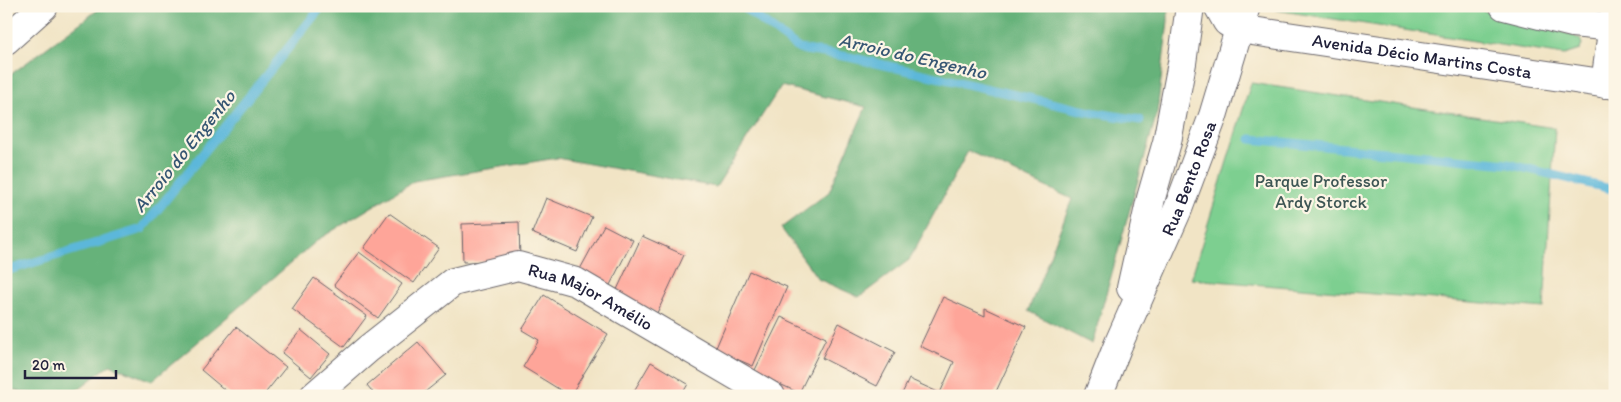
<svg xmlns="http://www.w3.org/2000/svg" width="1621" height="402" font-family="Itim,sans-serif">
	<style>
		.green { fill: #7dcf90; stroke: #507866 }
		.forest { fill: #66b27a; stroke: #446a5a }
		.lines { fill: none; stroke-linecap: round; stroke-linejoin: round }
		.stream { stroke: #5cb7da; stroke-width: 9 }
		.building { fill: #fea599 }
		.minor-casing { stroke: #6a666b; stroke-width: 30 }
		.major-casing { stroke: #6a666b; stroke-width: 30 }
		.minor { stroke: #fff; stroke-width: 28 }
		.major { stroke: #fff; stroke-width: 28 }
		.labels { text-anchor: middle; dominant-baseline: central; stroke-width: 4.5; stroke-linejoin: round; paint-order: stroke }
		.street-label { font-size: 18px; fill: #22223b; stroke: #fcf5e5 }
		.park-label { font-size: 18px; fill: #3d5654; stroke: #fcf5e5 }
		.water-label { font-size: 19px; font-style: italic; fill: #365673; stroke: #fcf5e5 }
	</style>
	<rect width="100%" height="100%" fill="#fcf5e5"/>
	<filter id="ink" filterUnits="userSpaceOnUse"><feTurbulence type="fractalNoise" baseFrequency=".02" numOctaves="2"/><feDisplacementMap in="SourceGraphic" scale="10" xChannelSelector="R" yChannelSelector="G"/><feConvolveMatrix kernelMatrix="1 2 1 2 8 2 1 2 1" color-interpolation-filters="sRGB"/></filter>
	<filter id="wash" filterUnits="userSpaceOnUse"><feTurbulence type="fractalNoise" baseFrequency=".0096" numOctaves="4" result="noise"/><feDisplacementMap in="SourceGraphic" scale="20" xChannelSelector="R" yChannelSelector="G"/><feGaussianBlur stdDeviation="1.12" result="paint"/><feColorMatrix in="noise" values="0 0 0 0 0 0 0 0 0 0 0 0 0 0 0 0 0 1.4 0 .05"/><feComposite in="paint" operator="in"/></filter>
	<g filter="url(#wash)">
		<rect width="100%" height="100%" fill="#f1e4c5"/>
		<!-- green -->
		<g class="green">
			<path d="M 1278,6 L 1467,6 L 1569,34 L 1580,39 L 1582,44 L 1580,50 L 1564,55 L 1276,10 Z"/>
			<path d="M 1251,83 L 1555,128 L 1544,308 L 1191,279 Z"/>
		</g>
		<!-- forest -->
		<path class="forest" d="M 103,6 L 1168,6 L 1168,21 L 1157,113 L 1092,344 L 1028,311 L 1072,199 L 968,151 L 909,260 L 859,297 L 818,279 L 781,228 L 829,192 L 866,107 L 781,86 L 716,187 L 557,158 L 414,181 L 319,239 L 152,381 L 110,365 L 69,396 L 49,396 L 10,390 L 6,395 L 6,78 Z"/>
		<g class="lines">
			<!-- stream -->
			<g class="stream">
				<path d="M 742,6 L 799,49 L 849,57 L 1090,112 L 1140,120"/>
				<path d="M 1251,139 L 1508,164 L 1615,190"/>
				<path d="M 6,271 L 142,229 L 322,6"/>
			</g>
		</g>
		<g id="blocks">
			<!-- building -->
			<g class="building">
				<path d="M 546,198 L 592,217 L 577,252 L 532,233 Z"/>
				<path d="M 389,213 L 439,248 L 414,283 L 364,248 Z"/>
				<path d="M 519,222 L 520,260 L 463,262 L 462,224 Z"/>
				<path d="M 604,225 L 633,240 L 609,287 L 579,271 Z"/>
				<path d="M 642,236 L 684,255 L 657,313 L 615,294 Z"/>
				<path d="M 359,252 L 402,284 L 378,318 L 334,285 Z"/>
				<path d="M 749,271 L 787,287 L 753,366 L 715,350 Z"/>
				<path d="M 314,278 L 367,316 L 344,347 L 292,309 Z"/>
				<path d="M 544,295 L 608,334 L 570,396 L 523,367 L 539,340 L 522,330 Z"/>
				<path d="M 943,297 L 985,316 L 985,308 L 1026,327 L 994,396 L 901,396 L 909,379 L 940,393 L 954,362 L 920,346 Z"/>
				<path d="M 781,317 L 826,338 L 799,393 L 754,372 Z"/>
				<path d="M 839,323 L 895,352 L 877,386 L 822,358 Z"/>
				<path d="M 236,327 L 286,367 L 263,396 L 232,396 L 201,370 Z"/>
				<path d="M 301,330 L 330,354 L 311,377 L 282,353 Z"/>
				<path d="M 418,342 L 446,375 L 420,396 L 376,396 L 367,385 Z"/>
				<path d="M 651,362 L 688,384 L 681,396 L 631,396 Z"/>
			</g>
		</g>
	</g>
	<g filter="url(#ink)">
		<use href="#blocks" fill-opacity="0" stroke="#6a666b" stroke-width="1"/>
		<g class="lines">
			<defs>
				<g id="minor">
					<path d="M 1504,6 L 1572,23 L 1615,27"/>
					<path id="s1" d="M 1239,29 L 1615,85"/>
					<path d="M 6,40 L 44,6"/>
					<path d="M 1605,84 L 1615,9"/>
					<path id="s2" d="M 314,396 L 368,349 L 453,282 L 518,266 L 576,282 L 771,396"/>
				</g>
				<g id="major">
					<path d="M 1218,6 L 1227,22 L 1239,29"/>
					<path d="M 1131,288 L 1151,198 L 1167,142 L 1182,63 L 1190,6"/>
					<path id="s3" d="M 1098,396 L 1118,345 L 1178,209 L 1213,116 L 1246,6"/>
				</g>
			</defs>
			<!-- minor casing -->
			<use href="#minor" class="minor-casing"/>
			<!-- major casing -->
			<use href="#major" class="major-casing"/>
			<!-- minor -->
			<use href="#minor" class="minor"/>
			<!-- major -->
			<use href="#major" class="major"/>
		</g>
	</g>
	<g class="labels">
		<!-- street labels -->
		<g class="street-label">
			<text stroke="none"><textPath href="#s1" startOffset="185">Avenida Décio Martins Costa</textPath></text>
			<text stroke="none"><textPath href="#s3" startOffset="236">Rua Bento Rosa</textPath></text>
			<text stroke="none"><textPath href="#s2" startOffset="326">Rua Major Amélio</textPath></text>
		</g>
		<!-- park labels -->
		<g class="park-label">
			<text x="1321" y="181">Parque Professor<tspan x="1321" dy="21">Ardy Storck</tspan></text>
		</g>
		<!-- water labels -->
		<g class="water-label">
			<text transform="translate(913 56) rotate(13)">Arroio do Engenho</text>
			<text transform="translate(184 151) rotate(-51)">Arroio do Engenho</text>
		</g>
	</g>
	<!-- margin -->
	<rect width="1621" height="402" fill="none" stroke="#fcf5e5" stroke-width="25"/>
	<!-- scale -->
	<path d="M25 370v8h91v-8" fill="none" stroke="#22223b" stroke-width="2.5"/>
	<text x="32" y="370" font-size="15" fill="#22223b" stroke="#fcf5e5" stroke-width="4" paint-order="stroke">20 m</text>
</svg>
